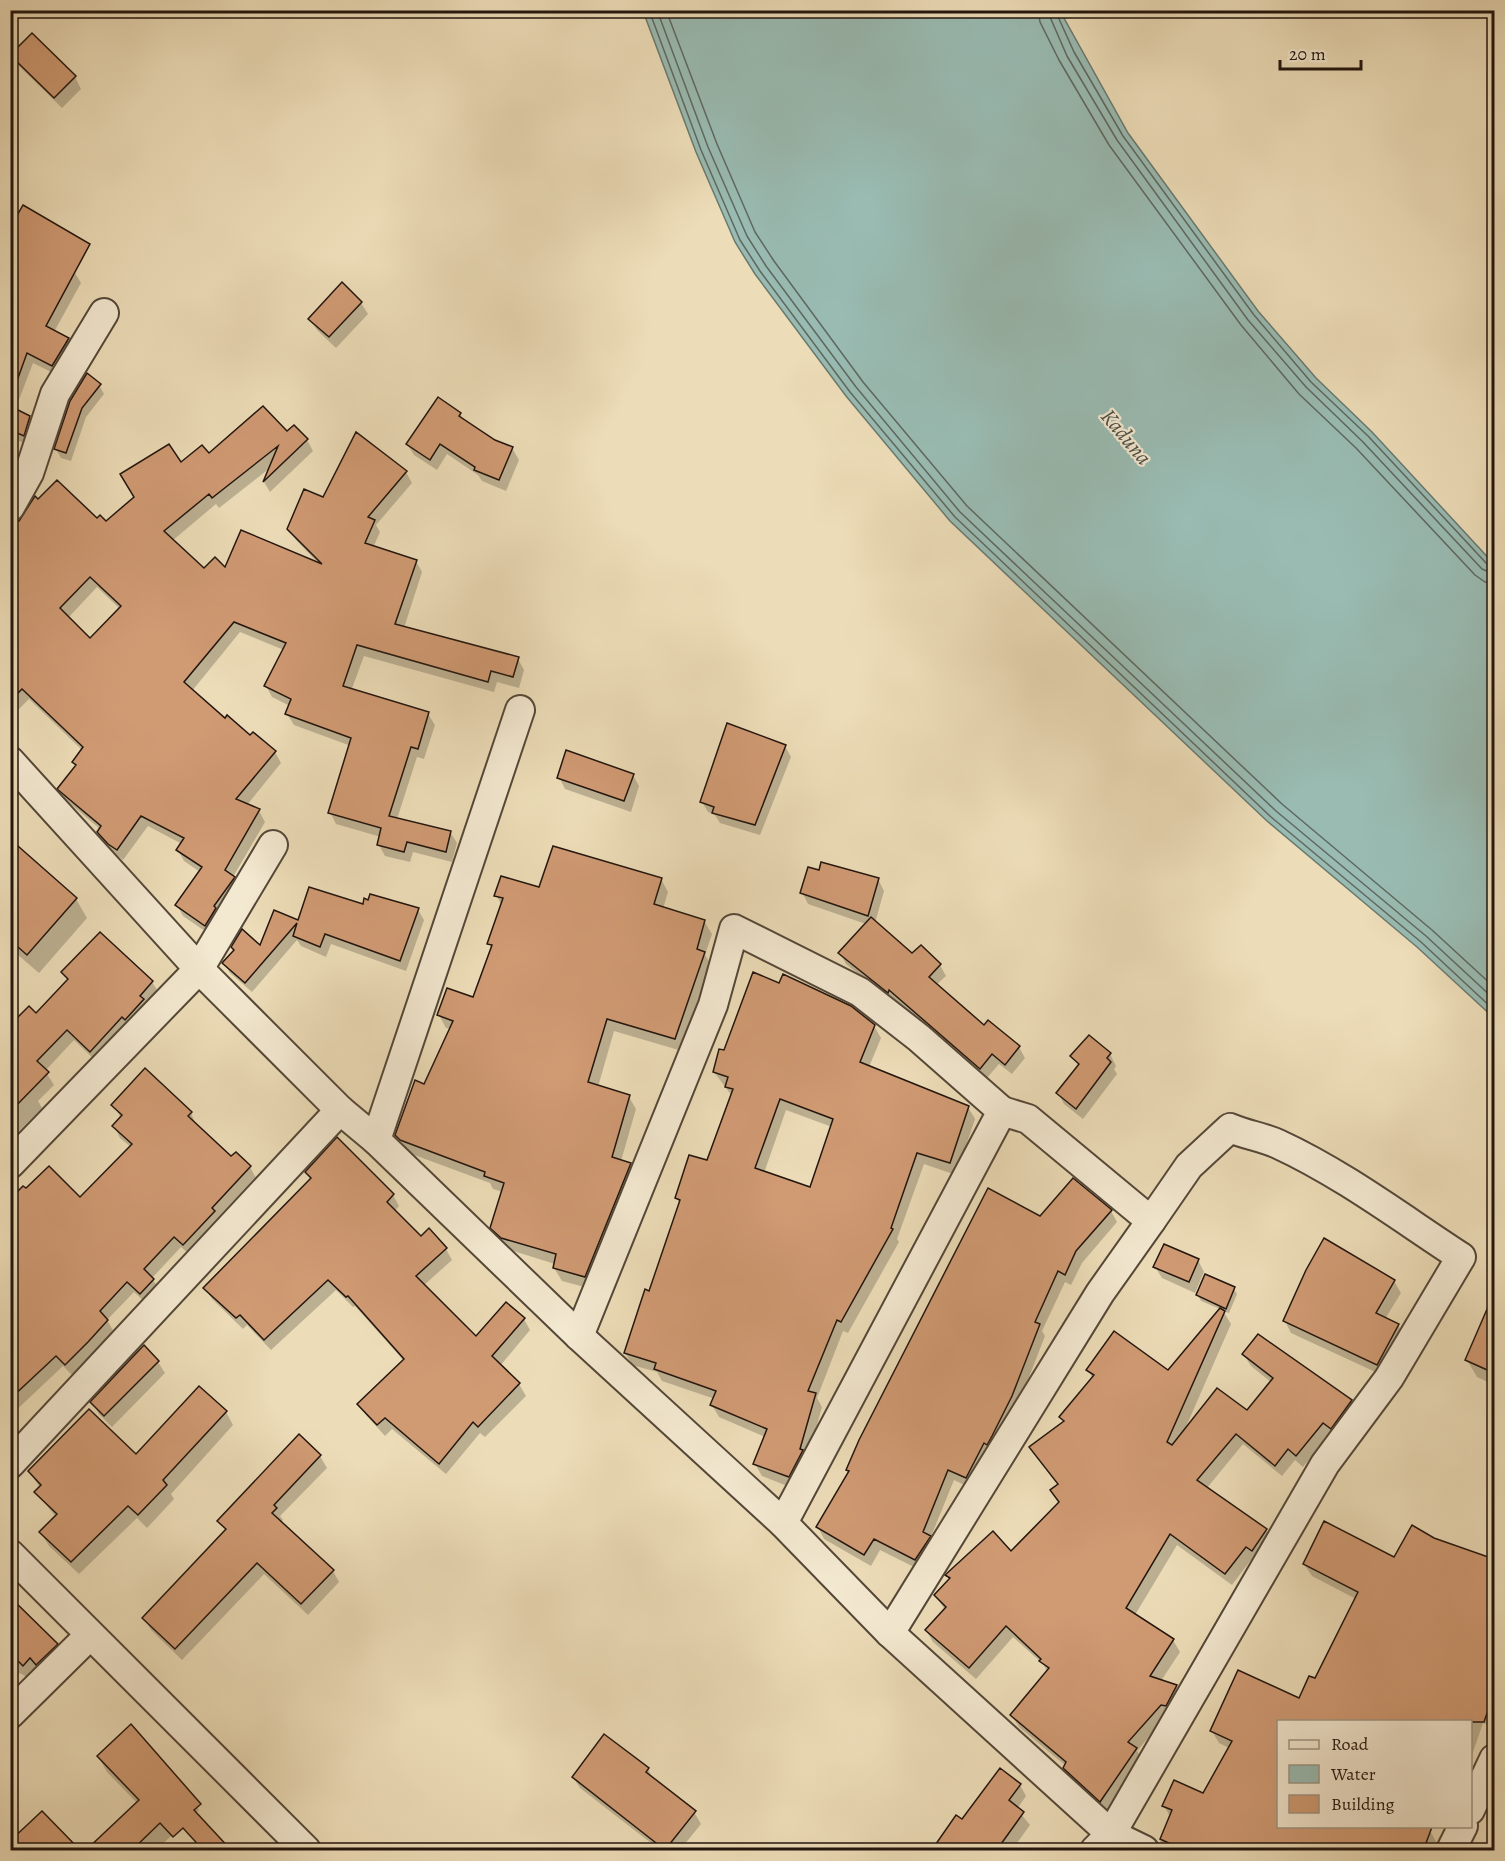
<svg xmlns="http://www.w3.org/2000/svg" width="1505" height="1861" font-family="Alegreya,serif">
	<style>
		.water { fill: #99bbb2; stroke: #697970; stroke-width: 1.5 }
		.shadow { fill: #0003; fill-rule: evenodd }
		.lines { fill: none; stroke-linecap: round; stroke-linejoin: round }
		.shore { stroke: #5e6860; stroke-width: 1.5 }
		.building { fill: #d09a73; stroke: #22150e; stroke-width: 1.5; fill-rule: evenodd }
		.street-casing { stroke: #544738; stroke-width: 32 }
		.street { stroke: #f3e8d0; stroke-width: 28 }
		.labels { text-anchor: middle; dominant-baseline: central; stroke-width: 4.5; stroke-linejoin: round; paint-order: stroke }
		.water-label { font-size: 22px; font-style: italic; fill: #4c4f47; stroke: #f3e8d0 }
	</style>
	<rect width="100%" height="100%" fill="#ecdcb7"/>
	<filter id="stains"><feTurbulence type="fractalNoise" baseFrequency=".00333" numOctaves="4"/><feColorMatrix values="0 0 0 0 .2 0 0 0 0 .09 0 0 0 0 .02 0 0 0 .5 -.17"/></filter>
	<radialGradient id="worn" r=".72"><stop offset=".6" stop-color="#630" stop-opacity="0"/><stop offset="1" stop-color="#630" stop-opacity=".3"/></radialGradient>
	<!-- water -->
	<path class="water" d="M 643,11 L 1060,11 L 1128,133 L 1258,311 L 1316,378 L 1372,432 L 1494,564 L 1494,1018 L 1417,947 L 1267,821 L 950,521 L 846,396 L 755,274 L 735,242 L 696,152 Z"/>
	<!-- shadow -->
	<g class="shadow">
		<path d="M 32,35 L 75,77 L 81,89 L 62,108 L 19,66 L 12,55 Z"/>
		<path d="M 10,256 L 75,273 L 81,283 L 54,332 L 67,339 L 74,350 L 59,376 L 33,363 L 15,410 L 29,417 L 36,428 L 30,446 L 10,437 Z"/>
		<path d="M 361,303 L 368,314 L 336,348 L 317,330 L 310,319 Z"/>
		<path d="M 99,385 L 104,394 L 86,417 L 71,461 L 61,458 L 56,449 L 71,402 Z"/>
		<path d="M 460,414 L 465,421 L 495,441 L 512,448 L 519,460 L 506,491 L 482,481 L 478,475 L 447,454 L 437,470 L 414,455 L 407,444 Z"/>
		<path d="M 287,433 L 307,440 L 313,451 L 270,492 L 264,482 L 270,468 L 219,508 L 216,504 L 172,541 L 204,571 L 320,565 L 296,540 L 289,529 L 324,499 L 406,472 L 412,483 L 376,525 L 380,532 L 373,548 L 416,561 L 422,572 L 404,628 L 518,659 L 524,670 L 519,688 L 497,682 L 494,692 L 364,656 L 351,691 L 428,714 L 435,725 L 424,759 L 417,757 L 397,819 L 450,832 L 457,843 L 452,862 L 413,852 L 410,862 L 385,856 L 379,845 L 381,837 L 336,824 L 330,812 L 351,746 L 294,725 L 287,714 L 290,706 L 272,697 L 266,686 L 284,650 L 240,632 L 192,691 L 225,721 L 275,752 L 281,763 L 247,805 L 259,811 L 265,822 L 233,877 L 240,889 L 212,936 L 183,916 L 177,905 L 200,872 L 184,861 L 178,850 L 182,844 L 148,826 L 123,860 L 116,855 L 105,843 L 98,832 L 100,829 L 66,800 L 59,789 L 77,767 L 74,762 L 82,750 L 29,699 L 10,718 L 10,525 L 97,520 L 106,523 L 180,464 ZM 97,587 L 120,609 L 90,641 L 68,618 Z"/>
		<path d="M 785,746 L 791,757 L 760,835 L 720,823 L 715,815 L 708,812 L 702,802 Z"/>
		<path d="M 633,775 L 639,786 L 631,812 L 565,789 L 559,777 Z"/>
		<path d="M 10,841 L 76,899 L 87,918 L 39,973 L 10,948 Z"/>
		<path d="M 661,879 L 668,892 L 663,909 L 704,921 L 712,934 L 705,955 L 712,966 L 682,1051 L 614,1031 L 598,1087 L 629,1097 L 636,1109 L 621,1161 L 630,1164 L 638,1177 L 592,1289 L 562,1281 L 554,1268 L 555,1264 L 510,1250 L 500,1240 L 492,1227 L 503,1192 L 493,1189 L 490,1183 L 409,1153 L 397,1135 L 425,1086 L 451,1029 L 446,1028 L 439,1015 L 474,998 L 492,949 L 489,943 L 502,906 L 496,895 Z"/>
		<path d="M 878,879 L 884,891 L 875,923 L 912,955 L 940,965 L 946,976 L 936,985 L 984,1027 L 988,1023 L 1019,1047 L 1025,1058 L 1012,1074 L 999,1064 L 986,1079 L 895,1000 L 894,1002 L 846,964 L 840,953 L 866,924 L 808,904 L 802,892 Z"/>
		<path d="M 364,906 L 418,910 L 424,920 L 406,971 L 331,944 L 326,957 L 301,946 L 297,940 L 252,992 L 230,973 L 224,963 L 261,947 L 275,912 L 299,922 Z"/>
		<path d="M 100,934 L 152,982 L 159,993 L 97,1062 L 74,1040 L 45,1071 L 54,1085 L 38,1101 L 42,1108 L 10,1140 L 10,1028 L 36,1015 L 68,981 L 63,973 Z"/>
		<path d="M 874,1026 L 881,1038 L 869,1067 L 968,1107 L 975,1119 L 956,1175 L 924,1164 L 897,1239 L 899,1242 L 848,1333 L 843,1331 L 817,1398 L 822,1407 L 807,1460 L 795,1489 L 762,1476 L 755,1464 L 765,1437 L 719,1417 L 712,1405 L 715,1399 L 662,1381 L 657,1372 L 632,1365 L 625,1353 L 650,1293 L 680,1204 L 677,1198 L 708,1162 L 732,1096 L 714,1072 ZM 786,1110 L 832,1127 L 811,1189 L 764,1173 Z"/>
		<path d="M 1110,1054 L 1116,1066 L 1114,1069 L 1117,1074 L 1083,1119 L 1064,1104 L 1058,1093 L 1079,1067 L 1072,1056 Z"/>
		<path d="M 113,1105 L 191,1113 L 196,1125 L 231,1159 L 250,1167 L 256,1178 L 218,1219 L 220,1223 L 190,1255 L 181,1247 L 152,1278 L 160,1291 L 147,1304 L 134,1292 L 107,1320 L 114,1332 L 94,1353 L 72,1375 L 63,1366 L 10,1416 L 10,1203 L 80,1199 L 131,1147 L 120,1138 L 114,1126 L 121,1118 Z"/>
		<path d="M 306,1172 L 393,1195 L 399,1206 L 394,1212 L 421,1238 L 446,1249 L 452,1260 L 423,1286 L 476,1339 L 524,1319 L 530,1330 L 500,1366 L 519,1384 L 526,1396 L 485,1437 L 480,1433 L 446,1474 L 392,1429 L 385,1436 L 366,1415 L 359,1404 L 404,1361 L 355,1306 L 353,1307 L 336,1290 L 271,1350 L 247,1325 L 243,1329 L 212,1299 L 205,1288 L 311,1180 Z"/>
		<path d="M 1111,1211 L 1117,1222 L 1082,1263 L 1071,1285 L 1065,1282 L 1042,1331 L 1045,1336 L 1017,1408 L 973,1489 L 954,1480 L 930,1539 L 936,1548 L 922,1571 L 880,1550 L 871,1566 L 824,1539 L 818,1527 L 850,1473 L 848,1470 L 1040,1218 Z"/>
		<path d="M 1198,1260 L 1204,1272 L 1195,1293 L 1162,1278 L 1155,1267 Z"/>
		<path d="M 1394,1281 L 1401,1293 L 1385,1319 L 1398,1325 L 1405,1337 L 1384,1376 L 1291,1333 L 1285,1321 Z"/>
		<path d="M 1234,1289 L 1237,1294 L 1229,1313 L 1223,1311 L 1231,1324 L 1185,1429 L 1247,1412 L 1272,1383 L 1251,1366 L 1244,1355 L 1351,1401 L 1357,1413 L 1330,1434 L 1303,1467 L 1295,1460 L 1282,1476 L 1243,1444 L 1207,1488 L 1266,1530 L 1273,1542 L 1259,1562 L 1253,1557 L 1232,1585 L 1177,1545 L 1135,1615 L 1173,1640 L 1180,1652 L 1161,1681 L 1176,1686 L 1182,1698 L 1137,1751 L 1143,1761 L 1107,1813 L 1071,1780 L 1066,1766 L 1019,1727 L 1012,1715 L 1047,1672 L 1044,1665 L 1013,1637 L 976,1679 L 933,1642 L 926,1630 L 945,1610 L 935,1595 L 950,1581 L 947,1575 L 1011,1553 L 1060,1504 L 1052,1491 L 1059,1486 L 1031,1447 L 1064,1422 L 1061,1417 L 1093,1379 L 1088,1370 L 1168,1372 L 1220,1309 L 1201,1301 L 1198,1295 Z"/>
		<path d="M 1487,1313 L 1494,1316 L 1494,1385 L 1477,1377 L 1467,1360 Z"/>
		<path d="M 144,1347 L 158,1362 L 165,1373 L 112,1427 L 99,1414 L 92,1402 Z"/>
		<path d="M 226,1412 L 233,1425 L 171,1494 L 174,1499 L 147,1528 L 137,1518 L 79,1574 L 49,1546 L 41,1533 L 56,1517 L 36,1492 L 40,1488 L 29,1471 L 136,1456 Z"/>
		<path d="M 299,1436 L 320,1456 L 327,1468 L 280,1516 L 283,1520 L 280,1523 L 333,1571 L 339,1582 L 308,1615 L 264,1574 L 182,1660 L 151,1630 L 144,1618 L 226,1532 L 219,1521 Z"/>
		<path d="M 1434,1539 L 1489,1559 L 1494,1548 L 1493,1727 L 1483,1723 L 1470,1761 L 1470,1722 L 1278,1722 L 1278,1826 L 1419,1826 L 1430,1831 L 1437,1843 L 1434,1850 L 1164,1850 L 1160,1842 L 1171,1818 L 1164,1806 L 1203,1795 L 1229,1748 L 1219,1743 L 1212,1731 L 1300,1700 L 1316,1680 L 1356,1599 L 1312,1576 L 1304,1564 L 1395,1559 Z"/>
		<path d="M 10,1599 L 56,1644 L 66,1660 L 33,1681 L 20,1673 L 10,1683 Z"/>
		<path d="M 131,1726 L 157,1753 L 199,1810 L 156,1850 L 87,1850 L 137,1803 L 107,1772 L 98,1756 Z"/>
		<path d="M 648,1769 L 653,1779 L 694,1812 L 701,1824 L 680,1850 L 660,1850 L 580,1788 L 573,1777 Z"/>
		<path d="M 1020,1785 L 1026,1796 L 1017,1809 L 1030,1825 L 1012,1850 L 928,1850 L 930,1848 L 933,1850 L 962,1821 Z"/>
		<path d="M 10,1825 L 20,1834 L 10,1850 Z"/>
	</g>
	<g class="lines">
		<!-- shore -->
		<g class="shore">
			<path d="M 649,10 L 701,150 L 740,240 L 760,271 L 850,392 L 955,517 L 1271,817 L 1421,942 L 1494,1010"/>
			<path d="M 657,10 L 708,147 L 747,236 L 766,266 L 856,387 L 960,512 L 1276,811 L 1426,936 L 1494,999"/>
			<path d="M 666,10 L 717,144 L 755,232 L 774,261 L 863,382 L 967,506 L 1282,804 L 1432,930 L 1494,987"/>
			<path d="M 1038,10 L 1040,22 L 1059,60 L 1109,145 L 1241,325 L 1299,394 L 1356,448 L 1475,575 L 1485,582 L 1494,583"/>
			<path d="M 1047,10 L 1067,56 L 1117,140 L 1248,320 L 1306,387 L 1362,441 L 1482,569 L 1494,574"/>
			<path d="M 1055,10 L 1074,52 L 1123,136 L 1254,315 L 1311,382 L 1368,436 L 1487,564 L 1494,567"/>
		</g>
	</g>
	<!-- building -->
	<g class="building">
		<path d="M 32,33 L 76,76 L 54,98 L 10,55 Z"/>
		<path d="M 23,205 L 90,244 L 46,326 L 69,338 L 52,366 L 27,353 L 13,392 L 10,228 Z"/>
		<path d="M 342,282 L 362,302 L 329,337 L 308,319 Z"/>
		<path d="M 87,373 L 101,384 L 82,408 L 66,453 L 54,449 L 70,401 Z"/>
		<path d="M 438,397 L 461,413 L 459,416 L 495,440 L 513,447 L 499,480 L 474,470 L 475,467 L 440,444 L 430,460 L 406,444 Z"/>
		<path d="M 10,406 L 30,416 L 24,436 L 10,430 Z"/>
		<path d="M 263,406 L 287,431 L 294,425 L 308,439 L 263,482 L 278,446 L 212,498 L 209,494 L 164,531 L 204,568 L 215,557 L 225,567 L 241,530 L 322,564 L 287,529 L 304,489 L 323,497 L 356,432 L 407,471 L 368,517 L 375,520 L 365,543 L 417,560 L 395,624 L 519,657 L 513,677 L 491,671 L 488,682 L 357,645 L 343,686 L 429,712 L 418,749 L 411,747 L 389,816 L 451,831 L 446,852 L 407,842 L 404,852 L 377,845 L 381,828 L 328,813 L 351,738 L 285,714 L 291,699 L 264,686 L 286,643 L 234,622 L 184,682 L 225,718 L 227,715 L 250,735 L 253,732 L 276,751 L 236,799 L 260,809 L 225,870 L 235,877 L 214,906 L 216,908 L 205,926 L 175,905 L 202,867 L 176,850 L 184,838 L 141,816 L 117,850 L 108,844 L 97,832 L 101,826 L 57,789 L 76,765 L 72,762 L 83,747 L 22,689 L 10,701 L 10,523 L 19,521 L 35,496 L 38,499 L 57,480 L 97,518 L 100,515 L 106,521 L 134,497 L 120,474 L 169,444 L 181,462 L 202,445 L 209,453 ZM 90,577 L 121,606 L 90,638 L 60,608 Z"/>
		<path d="M 727,723 L 786,745 L 755,825 L 712,813 L 714,807 L 700,802 Z"/>
		<path d="M 566,750 L 634,774 L 624,801 L 557,778 Z"/>
		<path d="M 10,839 L 77,898 L 27,955 L 10,940 Z"/>
		<path d="M 553,846 L 662,878 L 654,904 L 705,920 L 697,949 L 705,952 L 675,1039 L 607,1019 L 588,1082 L 630,1095 L 612,1157 L 631,1163 L 585,1277 L 553,1268 L 556,1254 L 501,1238 L 490,1228 L 504,1183 L 484,1176 L 485,1172 L 400,1140 L 395,1135 L 415,1080 L 424,1084 L 453,1021 L 437,1015 L 447,988 L 473,997 L 492,945 L 487,944 L 503,898 L 494,896 L 501,876 L 539,887 Z"/>
		<path d="M 821,862 L 879,878 L 868,916 L 800,893 L 808,867 L 819,870 Z"/>
		<path d="M 309,887 L 363,904 L 364,898 L 368,900 L 370,894 L 419,908 L 400,961 L 325,934 L 320,947 L 293,936 L 297,923 L 245,983 L 222,963 L 234,950 L 231,947 L 242,929 L 260,945 L 274,910 L 298,920 Z"/>
		<path d="M 871,917 L 912,953 L 921,945 L 941,964 L 929,977 L 984,1025 L 988,1020 L 1020,1046 L 1005,1065 L 992,1054 L 980,1069 L 889,990 L 888,993 L 838,953 Z"/>
		<path d="M 100,932 L 153,981 L 140,996 L 144,999 L 125,1020 L 122,1017 L 90,1052 L 67,1030 L 37,1061 L 49,1072 L 10,1112 L 10,1025 L 29,1006 L 36,1013 L 68,979 L 61,972 Z"/>
		<path d="M 753,972 L 779,983 L 783,974 L 851,1006 L 875,1025 L 860,1062 L 969,1106 L 950,1163 L 917,1153 L 891,1228 L 893,1229 L 841,1322 L 837,1320 L 808,1391 L 816,1393 L 800,1449 L 803,1450 L 789,1477 L 753,1464 L 767,1429 L 710,1405 L 716,1391 L 654,1369 L 656,1363 L 624,1353 L 645,1289 L 649,1291 L 680,1200 L 675,1198 L 689,1155 L 707,1160 L 733,1089 L 725,1087 L 728,1077 L 713,1072 L 719,1049 L 724,1050 ZM 780,1099 L 833,1119 L 810,1187 L 755,1168 Z"/>
		<path d="M 1089,1035 L 1111,1053 L 1107,1058 L 1111,1062 L 1076,1109 L 1056,1093 L 1079,1064 L 1070,1056 Z"/>
		<path d="M 145,1068 L 192,1112 L 188,1116 L 231,1156 L 236,1152 L 251,1166 L 212,1208 L 215,1211 L 183,1245 L 174,1237 L 144,1269 L 154,1279 L 140,1294 L 127,1282 L 100,1311 L 108,1320 L 88,1342 L 65,1365 L 56,1356 L 10,1399 L 10,1199 L 23,1186 L 26,1188 L 49,1166 L 80,1197 L 132,1144 L 112,1126 L 122,1115 L 111,1105 Z"/>
		<path d="M 337,1137 L 394,1194 L 387,1202 L 421,1236 L 429,1228 L 447,1248 L 416,1276 L 476,1336 L 506,1302 L 525,1318 L 492,1356 L 520,1383 L 478,1427 L 473,1422 L 439,1464 L 385,1418 L 377,1425 L 357,1404 L 404,1359 L 348,1296 L 346,1297 L 328,1280 L 264,1340 L 240,1315 L 236,1318 L 203,1288 L 311,1178 L 305,1172 Z"/>
		<path d="M 1073,1178 L 1112,1210 L 1076,1251 L 1065,1275 L 1058,1271 L 1035,1322 L 1040,1324 L 1012,1396 L 992,1436 L 987,1445 L 984,1443 L 966,1478 L 948,1470 L 923,1532 L 931,1536 L 915,1560 L 874,1539 L 864,1555 L 816,1527 L 849,1471 L 846,1470 L 859,1440 L 988,1188 L 1040,1216 Z"/>
		<path d="M 1324,1238 L 1395,1280 L 1376,1313 L 1399,1324 L 1377,1365 L 1283,1321 L 1306,1270 Z"/>
		<path d="M 1164,1244 L 1199,1259 L 1189,1282 L 1153,1267 Z"/>
		<path d="M 1205,1274 L 1235,1287 L 1226,1309 L 1196,1295 Z"/>
		<path d="M 1494,1293 L 1494,1373 L 1465,1360 Z"/>
		<path d="M 1220,1308 L 1225,1311 L 1167,1442 L 1172,1445 L 1217,1388 L 1247,1410 L 1273,1378 L 1242,1354 L 1258,1334 L 1352,1400 L 1331,1429 L 1323,1423 L 1296,1456 L 1288,1449 L 1275,1466 L 1236,1434 L 1197,1480 L 1267,1529 L 1252,1551 L 1246,1547 L 1225,1574 L 1170,1534 L 1126,1608 L 1174,1639 L 1150,1676 L 1177,1685 L 1166,1706 L 1161,1705 L 1128,1742 L 1137,1748 L 1100,1802 L 1063,1768 L 1066,1762 L 1010,1715 L 1049,1668 L 1039,1661 L 1041,1659 L 1006,1626 L 969,1668 L 925,1630 L 946,1607 L 934,1595 L 950,1578 L 945,1575 L 993,1531 L 1011,1551 L 1059,1502 L 1050,1490 L 1058,1484 L 1029,1447 L 1064,1421 L 1059,1417 L 1094,1375 L 1086,1370 L 1114,1331 L 1168,1370 Z"/>
		<path d="M 144,1345 L 159,1361 L 104,1416 L 90,1402 Z"/>
		<path d="M 199,1386 L 227,1411 L 163,1480 L 167,1485 L 138,1515 L 128,1506 L 71,1562 L 39,1532 L 57,1514 L 34,1492 L 41,1485 L 28,1471 L 89,1409 L 136,1454 Z"/>
		<path d="M 299,1434 L 321,1455 L 274,1505 L 277,1508 L 272,1513 L 334,1570 L 301,1604 L 257,1563 L 175,1649 L 142,1618 L 226,1529 L 217,1521 Z"/>
		<path d="M 1324,1521 L 1394,1557 L 1412,1525 L 1434,1538 L 1494,1559 L 1494,1693 L 1484,1722 L 1278,1722 L 1278,1827 L 1432,1827 L 1423,1851 L 1186,1851 L 1160,1839 L 1172,1810 L 1162,1806 L 1174,1780 L 1203,1793 L 1232,1741 L 1210,1731 L 1238,1670 L 1299,1698 L 1309,1676 L 1315,1678 L 1358,1592 L 1303,1564 Z"/>
		<path d="M 10,1597 L 58,1644 L 36,1665 L 30,1658 L 23,1666 L 10,1653 Z"/>
		<path d="M 131,1724 L 201,1804 L 194,1810 L 232,1851 L 204,1851 L 183,1828 L 173,1837 L 160,1823 L 131,1851 L 85,1851 L 139,1800 L 97,1756 Z"/>
		<path d="M 604,1734 L 649,1768 L 646,1772 L 696,1811 L 665,1850 L 572,1777 Z"/>
		<path d="M 1000,1768 L 1021,1784 L 1009,1800 L 1024,1812 L 996,1851 L 931,1851 L 956,1815 L 962,1819 Z"/>
		<path d="M 42,1811 L 81,1851 L 10,1851 L 10,1841 Z"/>
	</g>
	<g class="lines">
		<defs>
			<g id="street">
				<path d="M 10,507 L 29,473 L 55,394 L 104,313"/>
				<path d="M 10,761 L 199,969 L 340,1110 L 376,1140 L 579,1336 L 783,1523 L 890,1633 L 1111,1834 L 1144,1850"/>
				<path d="M 376,1140 L 520,710"/>
				<path d="M 10,1164 L 199,969 L 273,845"/>
				<path d="M 579,1336 L 713,1005 L 734,929 L 860,992 L 919,1038 L 1002,1111 L 783,1523"/>
				<path d="M 10,1464 L 340,1110"/>
				<path d="M 10,1554 L 306,1850"/>
				<path d="M 890,1633 L 1100,1293 L 1151,1221 L 1028,1119 L 1002,1111"/>
				<path d="M 10,1714 L 90,1635"/>
				<path d="M 1470,1810 L 1494,1759"/>
				<path d="M 1095,1850 L 1111,1834 L 1325,1464 L 1389,1378 L 1461,1257 C 1401,1218 1343,1174 1278,1144 C 1263,1137 1246,1135 1230,1128 L 1189,1166 L 1151,1221"/>
				<path d="M 1451,1850 L 1463,1826"/>
			</g>
		</defs>
		<!-- street casing -->
		<use href="#street" class="street-casing"/>
		<!-- street -->
		<use href="#street" class="street"/>
	</g>
	<g class="labels">
		<!-- water labels -->
		<g class="water-label">
			<text transform="translate(1126 437) rotate(50)">Kaduna</text>
		</g>
	</g>
	<!-- margin -->
	<rect width="1505" height="1861" fill="none" stroke="#ecdcb7" stroke-width="36"/>
	<rect x="12" y="12" width="1481" height="1837" fill="none" stroke="#22150e" stroke-width="3"/>
	<rect x="18" y="18" width="1469" height="1825" fill="none" stroke="#22150e" stroke-width="1.5"/>
	<!-- legend -->
	<rect x="1277" y="1720" width="195" height="108" fill="#f3e8d0" stroke="#9f9482" stroke-width="1.5"/>
	<rect x="1289" y="1740" width="30" height="9" fill="#f3e8d0" stroke="#9f9482" stroke-width="1.5"/>
	<text x="1331" y="1750" font-size="18" fill="#22150e">Road</text>
	<rect x="1289" y="1765" width="30" height="18" fill="#99bbb2" stroke="#9f9482" stroke-width="1.5"/>
	<text x="1331" y="1780" font-size="18" fill="#22150e">Water</text>
	<rect x="1289" y="1795" width="30" height="18" fill="#d09a73" stroke="#9f9482" stroke-width="1.5"/>
	<text x="1331" y="1810" font-size="18" fill="#22150e">Building</text>
	<!-- scale -->
	<path d="M1280 60v9h81v-9" fill="none" stroke="#22150e" stroke-width="3"/>
	<text x="1289" y="60" font-size="18" fill="#22150e" stroke="#f3e8d0" stroke-width="4.5" paint-order="stroke">20 m</text>
	<rect width="100%" height="100%" filter="url(#stains)"/>
	<rect width="100%" height="100%" fill="url(#worn)"/>
</svg>
